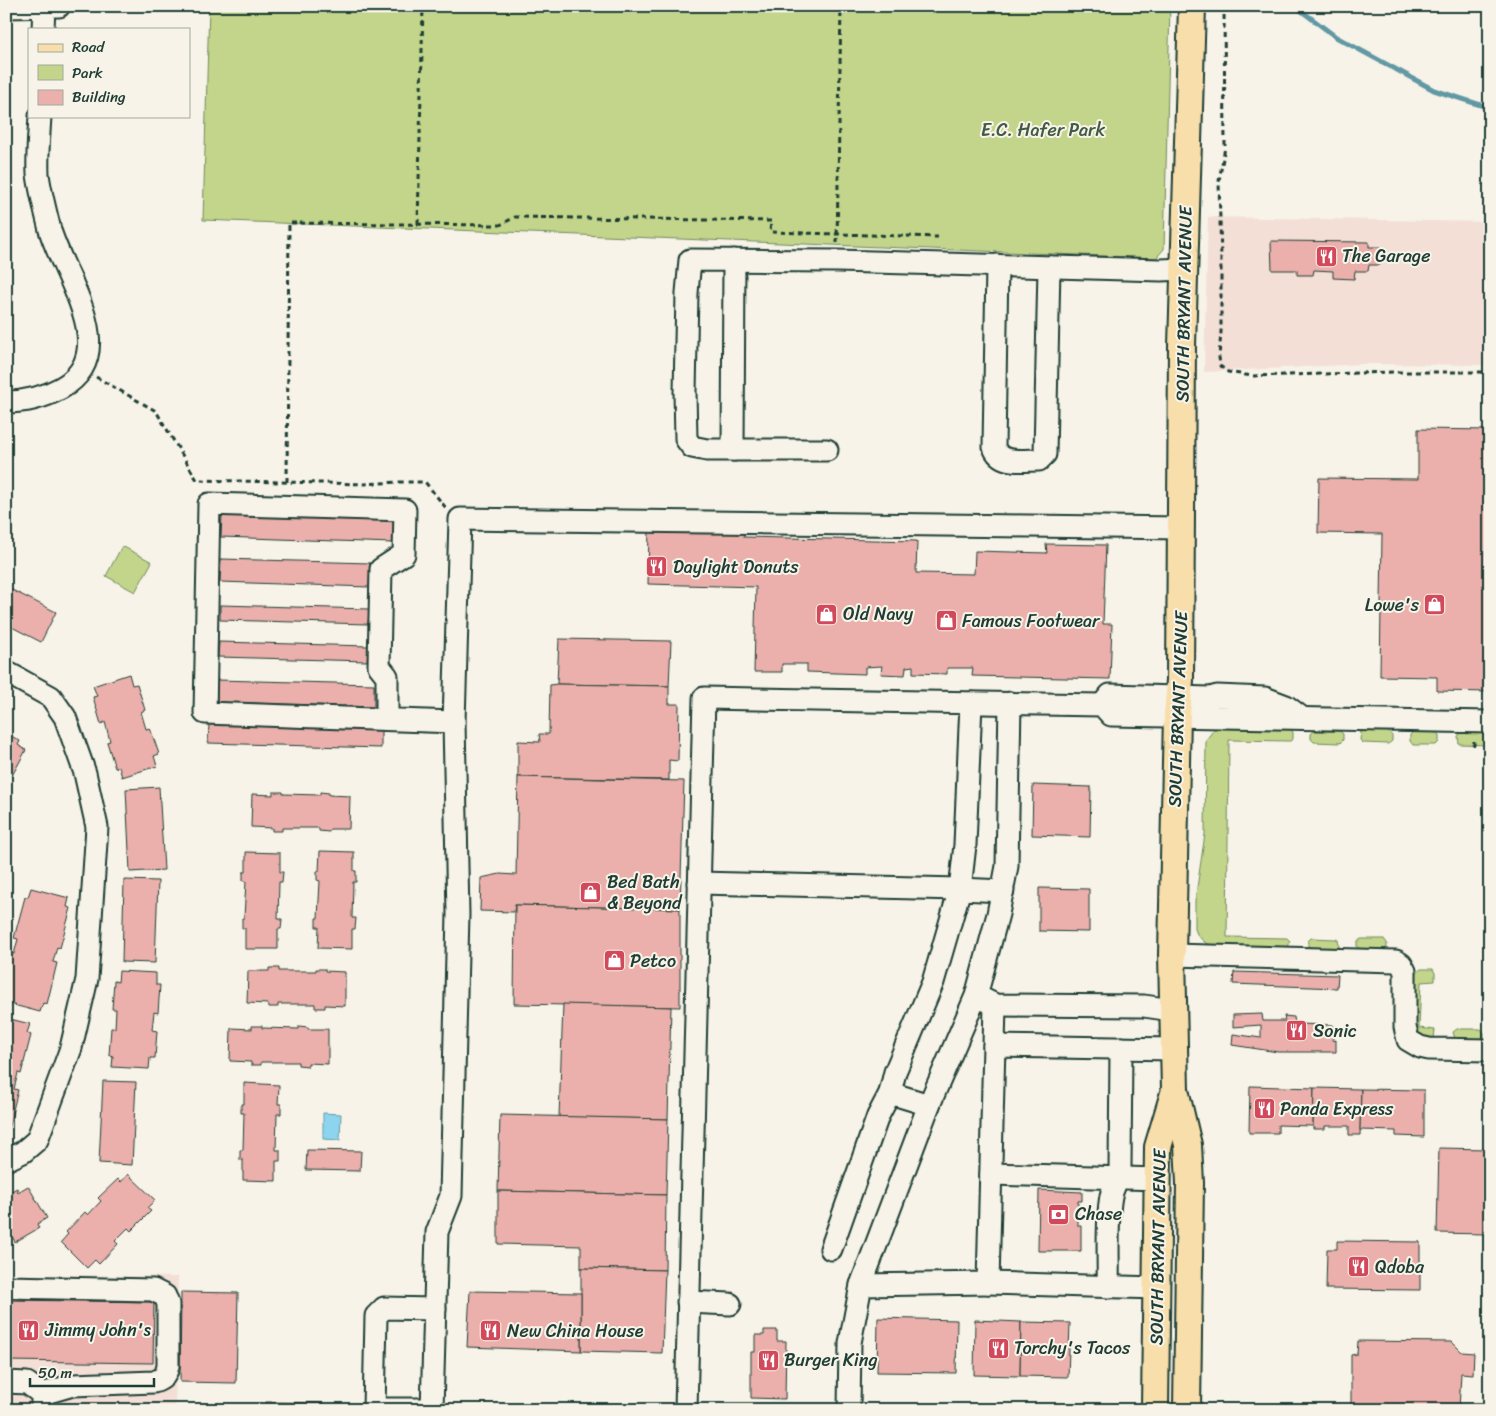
<svg xmlns="http://www.w3.org/2000/svg" width="1496" height="1416" font-family="Sriracha,sans-serif">
	<style>
		.built { fill: #f3dfd6 }
		.green { fill: #c2d58a; stroke: #70895f }
		.water { fill: #8dd5ef; stroke: #6198a4 }
		.lines { fill: none; stroke-linecap: round; stroke-linejoin: round }
		.stream { stroke: #6198a4; stroke-width: 5 }
		.building { fill: #ebb0ab; stroke: #1f3d34 }
		.minor-casing { stroke: #1f3d34; stroke-width: 25 }
		.major-casing { stroke: #1f3d34; stroke-width: 30 }
		.path { stroke: #1f3d34; stroke-width: 3; stroke-dasharray: 5 4; stroke-linecap: butt }
		.minor { stroke: #f7f3e8; stroke-width: 21 }
		.major { stroke: #f8deab; stroke-width: 26 }
		.labels { text-anchor: middle; dominant-baseline: central; stroke-width: 4; stroke-linejoin: round; paint-order: stroke }
		.park-label { font-size: 18px; fill: #405b45; stroke: #f7f3e8 }
		.poi-label { font-size: 18px; fill: #1f3d34; stroke: #f7f3e8; text-anchor: start }
		.street-label { font-size: 18px; fill: #1f3d34; stroke: #f7f3e8 }
	</style>
	<rect width="100%" height="100%" fill="#f7f3e8"/>
	<filter id="ink" filterUnits="userSpaceOnUse"><feTurbulence type="fractalNoise" baseFrequency=".02" numOctaves="2"/><feDisplacementMap in="SourceGraphic" scale="10" xChannelSelector="R" yChannelSelector="G"/><feConvolveMatrix kernelMatrix="1 2 1 2 8 2 1 2 1" color-interpolation-filters="sRGB"/></filter>
	<g filter="url(#ink)">
		<!-- built -->
		<g class="built">
			<path d="M 1208,217 L 1490,222 L 1490,365 L 1363,364 L 1204,372 Z"/>
			<path d="M 6,1274 L 178,1277 L 175,1410 L 6,1410 Z"/>
		</g>
		<!-- green -->
		<g class="green">
			<path d="M 209,6 L 1170,6 L 1164,249 L 1156,258 L 203,220 Z"/>
			<path d="M 122,546 L 152,562 L 135,592 L 106,576 Z"/>
			<path d="M 1215,728 L 1290,729 L 1293,732 L 1293,739 L 1290,741 L 1229,740 L 1227,937 L 1287,938 L 1290,941 L 1288,948 L 1212,946 L 1203,941 L 1197,934 L 1195,929 L 1195,901 L 1205,834 L 1206,740 Z"/>
			<path d="M 1314,731 L 1340,731 L 1343,734 L 1343,740 L 1340,743 L 1314,742 L 1311,739 L 1311,734 Z"/>
			<path d="M 1363,731 L 1388,731 L 1392,736 L 1392,741 L 1388,744 L 1363,743 L 1360,740 L 1361,732 Z"/>
			<path d="M 1413,732 L 1436,732 L 1439,735 L 1439,742 L 1436,745 L 1413,745 L 1410,741 L 1410,735 Z"/>
			<path d="M 1462,732 L 1487,734 L 1487,745 L 1459,744 L 1458,736 Z"/>
			<path d="M 1311,938 L 1336,939 L 1338,940 L 1339,947 L 1336,949 L 1311,949 L 1308,946 L 1308,941 Z"/>
			<path d="M 1361,939 L 1384,939 L 1387,943 L 1387,947 L 1384,950 L 1361,950 L 1357,947 L 1357,942 Z"/>
			<path d="M 1421,969 L 1433,969 L 1435,973 L 1435,981 L 1421,982 L 1419,1028 L 1435,1030 L 1434,1039 C 1426,1039 1418,1036 1415,1028 C 1412,1017 1415,988 1415,976 L 1416,973 Z"/>
			<path d="M 1457,1029 L 1481,1029 L 1484,1033 L 1484,1037 L 1481,1040 L 1455,1039 L 1453,1032 Z"/>
		</g>
		<!-- water -->
		<path class="water" d="M 323,1113 L 341,1114 L 340,1140 L 323,1139 Z"/>
		<g class="lines">
			<!-- stream -->
			<path class="stream" d="M 1295,6 L 1336,37 L 1434,90 L 1490,108"/>
		</g>
		<!-- building -->
		<g class="building">
			<path d="M 1271,241 L 1369,242 L 1369,247 L 1380,247 L 1380,265 L 1369,265 L 1368,271 L 1355,271 L 1354,279 L 1333,278 L 1333,271 L 1314,270 L 1313,275 L 1297,275 L 1297,270 L 1272,270 Z"/>
			<path d="M 1418,429 L 1490,430 L 1490,692 L 1437,691 L 1437,677 L 1380,676 L 1382,534 L 1318,533 L 1319,478 L 1418,479 Z"/>
			<path d="M 222,514 L 394,519 L 393,543 L 221,537 Z"/>
			<path d="M 649,526 L 744,528 L 744,537 L 917,541 L 916,573 L 974,574 L 975,551 L 1047,553 L 1046,544 L 1106,545 L 1103,624 L 1112,624 L 1110,679 L 972,676 L 973,668 L 947,668 L 947,674 L 913,673 L 913,666 L 906,667 L 905,675 L 881,674 L 882,666 L 865,667 L 865,674 L 807,672 L 807,664 L 782,664 L 782,672 L 754,672 L 756,587 L 648,584 Z"/>
			<path d="M 221,559 L 370,563 L 369,587 L 220,582 Z"/>
			<path d="M 6,587 L 56,612 L 41,642 L 6,624 Z"/>
			<path d="M 220,605 L 369,609 L 368,624 L 220,620 Z"/>
			<path d="M 559,639 L 671,641 L 669,686 L 557,684 Z"/>
			<path d="M 219,642 L 368,646 L 367,661 L 218,657 Z"/>
			<path d="M 129,674 L 132,685 L 137,684 L 145,710 L 141,712 L 146,729 L 150,728 L 159,754 L 154,756 L 157,766 L 122,777 L 119,767 L 115,768 L 107,742 L 110,741 L 105,722 L 101,724 L 93,697 L 97,696 L 93,686 Z"/>
			<path d="M 217,680 L 374,684 L 374,707 L 217,702 Z"/>
			<path d="M 557,684 L 669,686 L 669,704 L 679,704 L 678,761 L 669,760 L 669,780 L 518,777 L 518,741 L 540,742 L 539,734 L 549,734 L 550,685 Z"/>
			<path d="M 209,724 L 381,729 L 381,748 L 208,743 Z"/>
			<path d="M 6,733 L 20,741 L 18,745 L 26,750 L 8,783 Z"/>
			<path d="M 518,777 L 684,781 L 680,909 L 515,905 L 514,912 L 480,911 L 481,878 L 500,874 L 516,875 Z"/>
			<path d="M 1033,785 L 1091,787 L 1090,837 L 1032,835 Z"/>
			<path d="M 159,787 L 164,870 L 130,872 L 126,789 Z"/>
			<path d="M 273,792 L 283,792 L 283,794 L 320,795 L 320,792 L 329,793 L 329,795 L 350,796 L 349,829 L 330,829 L 329,832 L 319,831 L 319,828 L 282,828 L 282,831 L 272,831 L 272,828 L 251,827 L 252,794 L 273,795 Z"/>
			<path d="M 320,851 L 354,852 L 354,871 L 356,871 L 356,882 L 353,882 L 352,918 L 356,918 L 355,929 L 352,929 L 352,949 L 318,948 L 319,927 L 316,927 L 316,918 L 318,918 L 320,881 L 317,880 L 317,871 L 319,871 Z"/>
			<path d="M 246,852 L 280,853 L 280,872 L 283,872 L 282,882 L 279,882 L 278,919 L 282,919 L 281,929 L 278,929 L 278,949 L 245,949 L 245,928 L 242,928 L 242,918 L 244,918 L 246,881 L 243,881 L 243,872 L 246,872 Z"/>
			<path d="M 124,880 L 158,881 L 155,963 L 122,962 Z"/>
			<path d="M 31,888 L 69,898 L 67,907 L 71,908 L 60,948 L 57,947 L 53,962 L 57,963 L 47,1004 L 43,1003 L 40,1012 L 6,1003 L 6,969 L 10,953 L 14,954 L 18,939 L 14,938 L 25,897 L 28,897 Z"/>
			<path d="M 1039,888 L 1089,889 L 1089,932 L 1039,931 Z"/>
			<path d="M 515,905 L 680,909 L 680,1007 L 514,1004 Z"/>
			<path d="M 269,968 L 279,968 L 279,971 L 316,971 L 316,969 L 325,969 L 325,971 L 345,972 L 345,1006 L 325,1005 L 325,1008 L 315,1008 L 315,1004 L 278,1004 L 278,1007 L 268,1007 L 268,1004 L 247,1003 L 248,971 L 269,971 Z"/>
			<path d="M 119,971 L 156,973 L 156,985 L 160,985 L 158,1013 L 154,1012 L 152,1030 L 157,1031 L 155,1058 L 150,1058 L 149,1069 L 112,1067 L 113,1056 L 109,1055 L 111,1028 L 115,1028 L 116,1009 L 112,1009 L 114,981 L 118,982 Z"/>
			<path d="M 1234,972 L 1338,975 L 1337,988 L 1233,984 Z"/>
			<path d="M 563,1004 L 671,1007 L 668,1119 L 559,1117 Z"/>
			<path d="M 1262,1014 L 1263,1021 L 1285,1021 L 1284,1016 L 1294,1017 L 1295,1024 L 1333,1025 L 1333,1041 L 1336,1040 L 1336,1052 L 1278,1052 L 1232,1045 L 1233,1034 L 1261,1038 L 1261,1025 L 1233,1027 L 1233,1015 Z"/>
			<path d="M 6,1018 L 30,1024 L 27,1033 L 31,1035 L 21,1074 L 18,1073 L 14,1089 L 18,1090 L 8,1130 L 6,1130 Z"/>
			<path d="M 252,1026 L 262,1026 L 262,1028 L 299,1029 L 299,1026 L 308,1027 L 308,1029 L 328,1029 L 328,1064 L 308,1063 L 308,1066 L 298,1065 L 298,1062 L 261,1062 L 261,1065 L 251,1065 L 251,1062 L 230,1061 L 231,1028 L 252,1029 Z"/>
			<path d="M 103,1081 L 136,1082 L 132,1165 L 99,1163 Z"/>
			<path d="M 244,1083 L 279,1085 L 278,1104 L 281,1104 L 281,1114 L 277,1114 L 276,1150 L 280,1150 L 280,1161 L 276,1161 L 276,1181 L 243,1180 L 243,1160 L 240,1160 L 240,1150 L 243,1150 L 244,1113 L 241,1113 L 241,1104 L 244,1104 Z"/>
			<path d="M 1250,1086 L 1314,1088 L 1313,1126 L 1278,1125 L 1278,1133 L 1249,1133 Z"/>
			<path d="M 1314,1088 L 1361,1089 L 1360,1135 L 1349,1135 L 1349,1126 L 1325,1126 L 1325,1129 L 1313,1129 Z"/>
			<path d="M 1361,1089 L 1424,1090 L 1424,1137 L 1396,1136 L 1396,1131 L 1360,1130 Z"/>
			<path d="M 500,1115 L 668,1119 L 666,1195 L 498,1191 Z"/>
			<path d="M 1439,1148 L 1487,1149 L 1485,1234 L 1437,1233 Z"/>
			<path d="M 307,1150 L 361,1151 L 360,1171 L 306,1170 Z"/>
			<path d="M 128,1174 L 155,1200 L 147,1208 L 151,1211 L 131,1231 L 128,1228 L 115,1241 L 118,1244 L 99,1264 L 95,1260 L 87,1268 L 61,1242 L 68,1234 L 66,1232 L 85,1212 L 88,1215 L 101,1201 L 98,1198 L 118,1179 L 121,1182 Z"/>
			<path d="M 28,1186 L 47,1218 L 37,1224 L 39,1228 L 15,1242 L 13,1238 L 6,1242 L 6,1194 L 17,1188 L 18,1192 Z"/>
			<path d="M 1039,1190 L 1082,1192 L 1082,1201 L 1078,1201 L 1078,1226 L 1081,1226 L 1081,1251 L 1038,1251 Z"/>
			<path d="M 498,1191 L 666,1195 L 665,1270 L 581,1268 L 581,1246 L 498,1244 Z"/>
			<path d="M 1337,1241 L 1420,1242 L 1420,1290 L 1326,1289 L 1327,1249 L 1337,1249 Z"/>
			<path d="M 581,1268 L 665,1270 L 662,1353 L 581,1351 Z"/>
			<path d="M 470,1291 L 581,1293 L 581,1351 L 467,1347 Z"/>
			<path d="M 181,1292 L 238,1293 L 236,1383 L 180,1382 Z"/>
			<path d="M 6,1300 L 154,1302 L 153,1363 L 6,1361 Z"/>
			<path d="M 878,1318 L 957,1320 L 956,1373 L 877,1372 Z"/>
			<path d="M 975,1320 L 1021,1322 L 1020,1376 L 974,1375 Z"/>
			<path d="M 1021,1322 L 1070,1323 L 1068,1377 L 1020,1376 Z"/>
			<path d="M 764,1330 L 777,1330 L 777,1341 L 786,1341 L 785,1399 L 751,1398 L 751,1352 L 755,1352 L 755,1335 L 764,1335 Z"/>
			<path d="M 1358,1341 L 1452,1342 L 1462,1352 L 1474,1353 L 1473,1374 L 1461,1373 L 1459,1410 L 1351,1410 L 1351,1355 L 1357,1354 Z"/>
			<path d="M 266,1402 L 323,1403 L 323,1410 L 266,1410 Z"/>
		</g>
		<g class="lines">
			<defs>
				<g id="minor">
					<path d="M 6,7 L 59,6"/>
					<path d="M 43,29 L 44,7"/>
					<path d="M 997,265 L 994,447 C 1000,465 1023,460 1039,460 L 1045,454 L 1049,267"/>
					<path d="M 6,402 C 27,402 43,398 61,388 C 123,353 63,276 50,230 C 46,213 40,191 38,174 C 37,155 39,135 40,116"/>
					<path d="M 733,450 L 734,260"/>
					<path d="M 827,450 L 707,450 L 692,447 L 686,439 L 685,392 L 687,293 L 690,260 L 837,261 L 1161,270 L 1184,269"/>
					<path d="M 6,672 L 51,697 L 65,717 L 85,773 L 97,827 L 87,979 L 71,1048 L 37,1140 L 23,1152 L 6,1160"/>
					<path d="M 1102,705 L 1110,695 L 1210,698 L 1217,696 L 1265,698 L 1286,706 L 1302,718"/>
					<path d="M 387,719 L 387,676 L 379,666 L 381,569 L 404,554 L 405,510 L 209,504 L 205,713 L 454,722"/>
					<path d="M 699,883 L 960,889 L 1003,891"/>
					<path d="M 1172,955 L 1396,961 L 1401,964 L 1405,971 L 1405,1027 L 1408,1040 L 1420,1047 L 1429,1049 L 1490,1050"/>
					<path d="M 983,999 L 995,1005 L 1144,1006 L 1172,1010"/>
					<path d="M 994,1046 L 1174,1049"/>
					<path d="M 890,1093 L 929,1105"/>
					<path d="M 991,1174 L 1158,1179"/>
					<path d="M 831,1249 L 878,1116 L 890,1093 L 895,1072 L 933,982 L 960,889 L 965,845 L 971,703"/>
					<path d="M 988,1283 L 1157,1288"/>
					<path d="M 861,1285 L 988,1283 L 995,1005"/>
					<path d="M 6,1287 L 153,1290 L 165,1296 L 168,1304 L 168,1366 C 166,1376 163,1379 154,1382 L 73,1385 L 42,1394"/>
					<path d="M 1108,1287 C 1109,1259 1106,1222 1111,1196 C 1113,1187 1118,1179 1120,1170 L 1121,1048"/>
					<path d="M 688,1302 L 730,1304"/>
					<path d="M 6,1382 L 27,1383 L 42,1394 L 42,1410"/>
					<path d="M 374,1409 L 433,1409"/>
					<path d="M 374,1410 L 376,1316 L 384,1308 L 435,1309"/>
					<path d="M 432,1410 L 437,1232 L 451,1196 L 458,914 L 454,722 L 460,519 L 1182,528"/>
					<path d="M 686,1410 L 704,698 L 1102,705 L 1111,715 L 1490,722"/>
					<path d="M 849,1410 L 850,1343 L 861,1285 L 929,1105 L 976,996 L 998,914 L 1007,866 L 1010,703"/>
				</g>
				<g id="major">
					<path d="M 1175,1090 L 1188,1145 L 1190,1183 L 1187,1410"/>
					<path d="M 1155,1410 L 1158,1147 L 1175,1090 L 1172,955 L 1177,715 L 1180,680 L 1182,346 L 1192,6"/>
				</g>
			</defs>
			<!-- minor casing -->
			<use href="#minor" class="minor-casing"/>
			<!-- major casing -->
			<use href="#major" class="major-casing"/>
			<!-- path -->
			<g class="path">
				<path d="M 1224,6 L 1225,147 L 1219,181 L 1221,260 L 1221,332 L 1219,357 L 1220,366 L 1228,372 L 1252,376 L 1395,372 L 1490,372"/>
				<path d="M 418,224 L 423,6"/>
				<path d="M 837,243 L 841,6"/>
				<path d="M 96,377 L 156,411 L 197,480 L 364,484 L 399,482 L 425,482 L 446,508"/>
				<path d="M 287,482 L 289,223 L 500,225 L 515,217 L 771,221 L 770,232 L 938,237"/>
				<path d="M 1474,746 L 1474,738"/>
			</g>
			<!-- minor -->
			<use href="#minor" class="minor"/>
			<!-- major -->
			<use href="#major" class="major"/>
		</g>
	</g>
	<!-- icons -->
	<defs>
		<symbol id="restaurant-square" viewBox="-11 -11 22 22"><rect x="-9" y="-9" width="18" height="18" rx="4" fill="#d1495b" stroke="#f7f3e8"/><path d="M-5-6h1v4h1v-4h1v4h1v-4h1v5L-1.5 .5V6h-2V.5L-5-1ZM5-6V6H3V1.5H1.5Q1.5-4 5-6Z" fill="#fff"/></symbol>
		<symbol id="shop-square" viewBox="-11 -11 22 22"><rect x="-9" y="-9" width="18" height="18" rx="4" fill="#d1495b" stroke="#f7f3e8"/><path d="M-5-2.5h2.3a2.7 3.5 0 0 1 5.4 0H5L5.5 6h-11ZM-1.5-2.5h3a1.5 2.3 0 0 0-3 0Z" fill="#fff"/></symbol>
		<symbol id="bank-square" viewBox="-11 -11 22 22"><rect x="-9" y="-9" width="18" height="18" rx="4" fill="#d1495b" stroke="#f7f3e8"/><path d="M-6-4H6V4H-6ZM0-2.3a2.3 2.3 0 1 0 0 4.6a2.3 2.3 0 1 0 0-4.6Z" fill="#fff"/></symbol>
	</defs>
	<g fill-rule="evenodd">
		<use href="#restaurant-square" x="1314" y="244" width="25" height="25"/>
		<use href="#restaurant-square" x="644" y="554" width="25" height="25"/>
		<use href="#shop-square" x="1422" y="592" width="25" height="25"/>
		<use href="#shop-square" x="814" y="602" width="25" height="25"/>
		<use href="#shop-square" x="934" y="608" width="25" height="25"/>
		<use href="#shop-square" x="578" y="880" width="25" height="25"/>
		<use href="#shop-square" x="602" y="948" width="25" height="25"/>
		<use href="#restaurant-square" x="1284" y="1018" width="25" height="25"/>
		<use href="#restaurant-square" x="1252" y="1096" width="25" height="25"/>
		<use href="#bank-square" x="1046" y="1202" width="25" height="25"/>
		<use href="#restaurant-square" x="1346" y="1254" width="25" height="25"/>
		<use href="#restaurant-square" x="16" y="1318" width="25" height="25"/>
		<use href="#restaurant-square" x="478" y="1318" width="25" height="25"/>
		<use href="#restaurant-square" x="986" y="1336" width="25" height="25"/>
		<use href="#restaurant-square" x="756" y="1348" width="25" height="25"/>
	</g>
	<g class="labels">
		<!-- park labels -->
		<g class="park-label">
			<text x="1043" y="130">E.C. Hafer Park</text>
		</g>
		<!-- poi labels -->
		<g class="poi-label">
			<text x="1342" y="256">The Garage</text>
			<text x="673" y="567">Daylight Donuts</text>
			<text x="1419" y="605" text-anchor="end">Lowe's</text>
			<text x="843" y="614">Old Navy</text>
			<text x="962" y="621">Famous Footwear</text>
			<text x="607" y="882">Bed Bath<tspan x="607" dy="21">&amp; Beyond</tspan></text>
			<text x="630" y="961">Petco</text>
			<text x="1313" y="1031">Sonic</text>
			<text x="1280" y="1109">Panda Express</text>
			<text x="1075" y="1214">Chase</text>
			<text x="1375" y="1267">Qdoba</text>
			<text x="45" y="1330">Jimmy John's</text>
			<text x="507" y="1331">New China House</text>
			<text x="1014" y="1348">Torchy's Tacos</text>
			<text x="784" y="1360">Burger King</text>
		</g>
		<!-- street labels -->
		<g class="street-label">
			<text transform="translate(1184 304) rotate(-89)">SOUTH BRYANT AVENUE</text>
			<text transform="translate(1178 709) rotate(-88)">SOUTH BRYANT AVENUE</text>
			<text transform="translate(1158 1247) rotate(-89)">SOUTH BRYANT AVENUE</text>
		</g>
	</g>
	<!-- margin -->
	<rect width="1496" height="1416" fill="none" stroke="#f7f3e8" stroke-width="25"/>
	<rect x="12" y="12" width="1471" height="1391" fill="none" stroke="#1f3d34" stroke-width="2" filter="url(#ink)"/>
	<!-- legend -->
	<rect x="28" y="28" width="162" height="90" fill="#f7f3e8" stroke="#a1aaa0"/>
	<rect x="38" y="44" width="25" height="8" fill="#f8deab" stroke="#a1aaa0"/>
	<text x="72" y="52" font-size="15" fill="#1f3d34">Road</text>
	<rect x="38" y="65" width="25" height="15" fill="#c2d58a" stroke="#a1aaa0"/>
	<text x="72" y="78" font-size="15" fill="#1f3d34">Park</text>
	<rect x="38" y="90" width="25" height="15" fill="#ebb0ab" stroke="#a1aaa0"/>
	<text x="72" y="102" font-size="15" fill="#1f3d34">Building</text>
	<!-- scale -->
	<path d="M30 1378v8h124v-8" fill="none" stroke="#1f3d34" stroke-width="2.5"/>
	<text x="38" y="1378" font-size="15" fill="#1f3d34" stroke="#f7f3e8" stroke-width="4" paint-order="stroke">50 m</text>
</svg>
